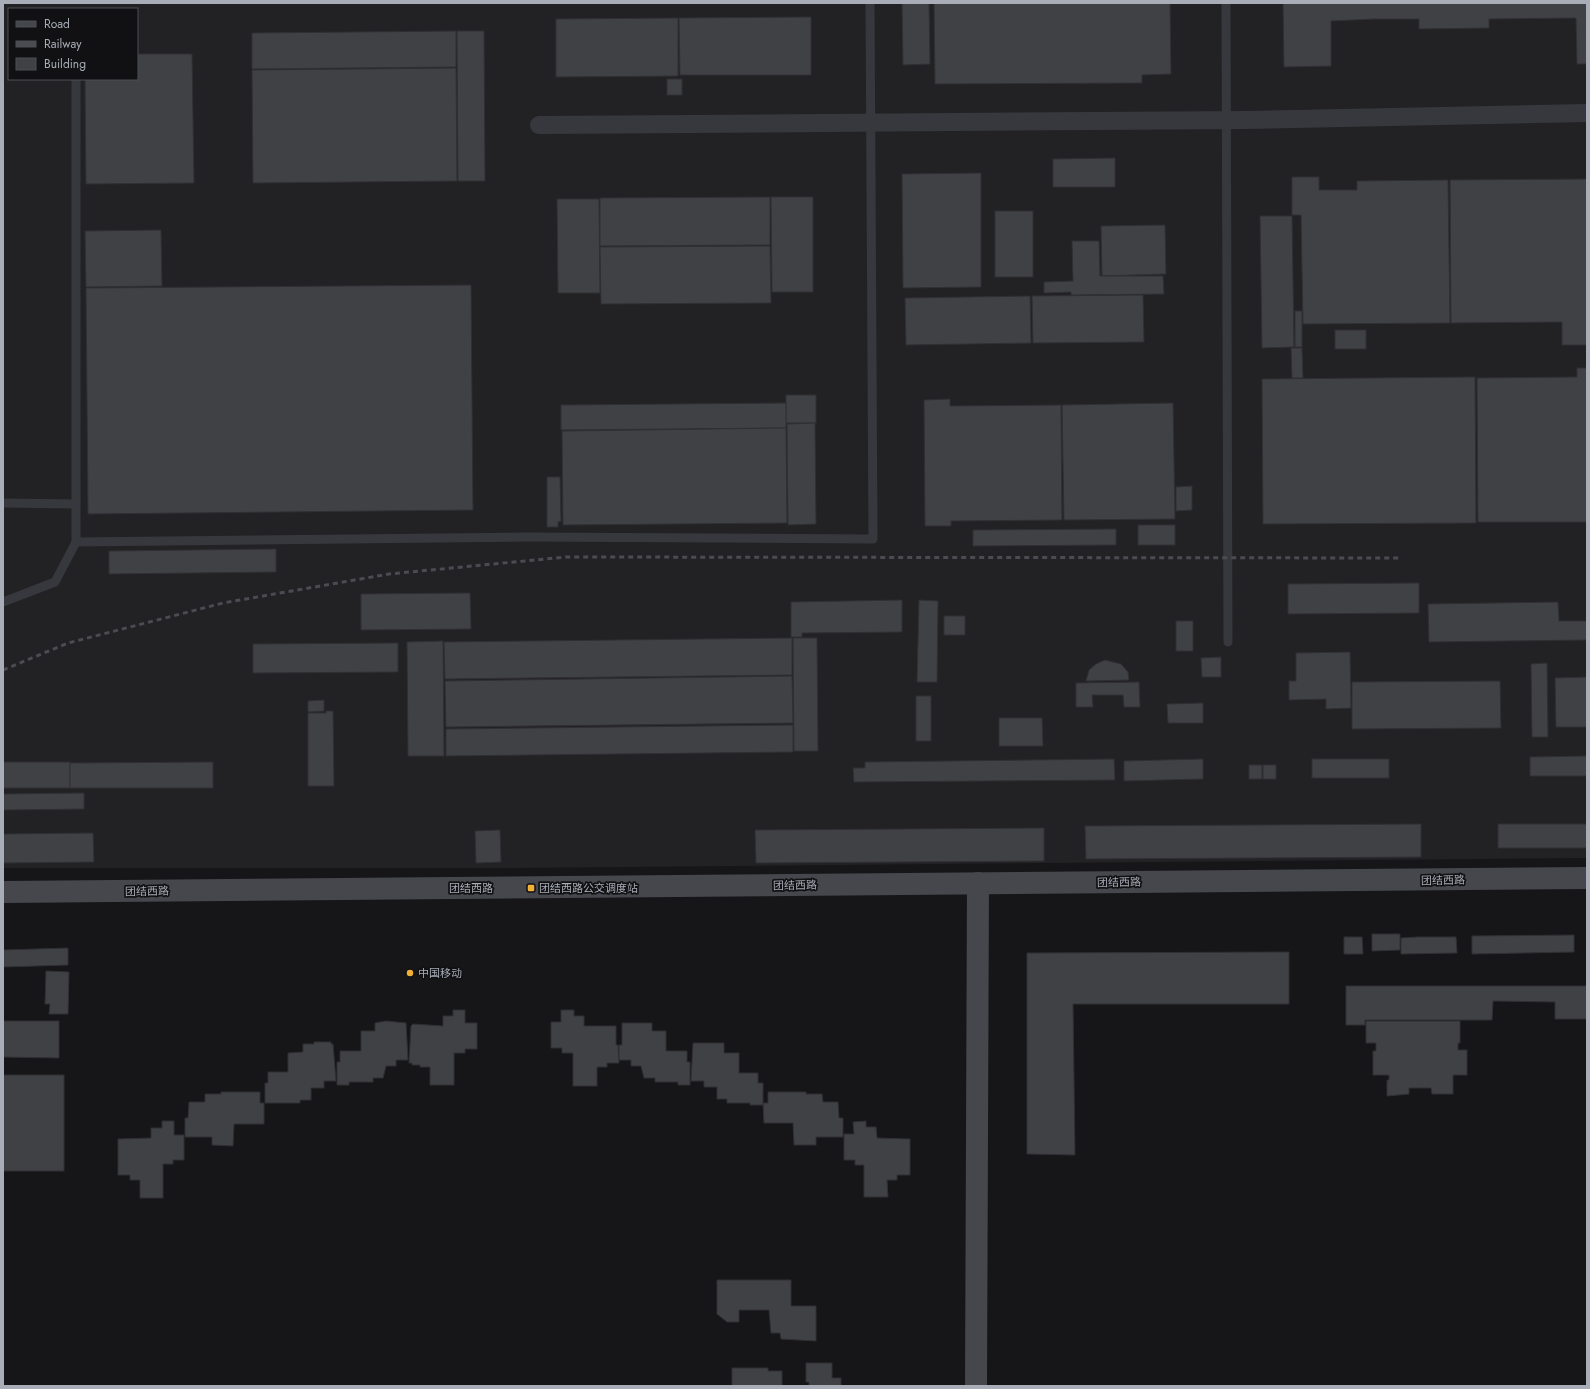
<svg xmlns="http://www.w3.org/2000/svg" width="1590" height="1389" font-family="Jost,'Noto Sans SC',sans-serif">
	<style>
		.built { fill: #222225; fill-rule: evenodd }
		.building { fill: #404145; stroke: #303034 }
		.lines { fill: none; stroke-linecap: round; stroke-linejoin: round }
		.lane { stroke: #37383d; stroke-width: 9 }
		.street { stroke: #37383d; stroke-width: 18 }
		.secondary { stroke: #45474d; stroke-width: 22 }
		.rail { stroke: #4a4c52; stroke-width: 3; stroke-dasharray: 5 4; stroke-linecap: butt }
		.poi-dot { fill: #f2b134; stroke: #111113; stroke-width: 1.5 }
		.labels { text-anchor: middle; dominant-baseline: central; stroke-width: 3.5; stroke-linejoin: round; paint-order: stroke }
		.street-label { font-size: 11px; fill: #a8adb8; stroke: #111113 }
		.poi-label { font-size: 11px; fill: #a8adb8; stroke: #111113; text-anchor: start }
	</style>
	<rect width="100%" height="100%" fill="#161618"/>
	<!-- built -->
	<path class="built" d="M 3,3 L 1587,3 L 1587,858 L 511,868 L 3,868 ZM 9,9 L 137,9 L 137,79 L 9,79 Z"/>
	<!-- building -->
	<g class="building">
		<path d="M 902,3 L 929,3 L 930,64 L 903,65 Z"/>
		<path d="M 934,3 L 1170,3 L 1171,74 L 1142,75 L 1142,83 L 935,84 Z"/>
		<path d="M 1283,3 L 1587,3 L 1587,64 L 1577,64 L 1576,18 L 1489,19 L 1489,28 L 1419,29 L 1419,19 L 1374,19 L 1331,21 L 1331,66 L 1284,67 Z"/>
		<path d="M 811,17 L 811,75 L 680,75 L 679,18 Z"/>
		<path d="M 678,18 L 678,76 L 556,77 L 556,19 Z"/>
		<path d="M 456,31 L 456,67 L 252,69 L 252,33 Z"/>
		<path d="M 457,31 L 484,31 L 485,181 L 458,181 Z"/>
		<path d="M 137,54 L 192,54 L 194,183 L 86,184 L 85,79 L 137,79 Z"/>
		<path d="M 456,68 L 457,181 L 253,183 L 252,70 Z"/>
		<rect x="667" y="79" width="15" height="16"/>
		<path d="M 1115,158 L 1115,187 L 1053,187 L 1053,159 Z"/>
		<path d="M 981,173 L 981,287 L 903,288 L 902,174 Z"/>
		<path d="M 1292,177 L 1319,177 L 1319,190 L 1357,190 L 1357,181 L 1448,180 L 1450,323 L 1303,324 L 1301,215 L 1292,215 Z"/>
		<path d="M 1587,179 L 1587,345 L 1562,345 L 1562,322 L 1451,323 L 1450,180 Z"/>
		<path d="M 770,197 L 770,245 L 600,246 L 600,198 Z"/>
		<path d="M 771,197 L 813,197 L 813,292 L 772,292 Z"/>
		<path d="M 557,199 L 599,199 L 600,293 L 558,293 Z"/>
		<rect x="995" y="211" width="38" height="66"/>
		<path d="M 1260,216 L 1292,216 L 1294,347 L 1262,348 Z"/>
		<path d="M 1165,225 L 1166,274 L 1102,276 L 1101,226 Z"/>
		<path d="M 161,230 L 162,286 L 86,287 L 85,231 Z"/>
		<path d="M 1072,241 L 1099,241 L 1100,276 L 1163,276 L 1164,294 L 1071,295 L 1071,292 L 1044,293 L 1044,282 L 1073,281 Z"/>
		<path d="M 770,246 L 771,303 L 601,304 L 600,247 Z"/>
		<path d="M 471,285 L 473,510 L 88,514 L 86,288 Z"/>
		<path d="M 1143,295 L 1144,342 L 1033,343 L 1032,296 Z"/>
		<path d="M 1030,296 L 1031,343 L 906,345 L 905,298 Z"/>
		<rect x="1295" y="311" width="7" height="36"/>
		<rect x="1335" y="330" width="31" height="19"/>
		<path d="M 1291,348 L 1302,348 L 1303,378 L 1292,378 Z"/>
		<path d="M 1577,368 L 1587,368 L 1587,522 L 1478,522 L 1477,378 L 1577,377 Z"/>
		<path d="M 1475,377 L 1476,523 L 1263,524 L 1262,379 Z"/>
		<rect x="786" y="395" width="30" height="28"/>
		<path d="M 950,399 L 950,406 L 1061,405 L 1062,520 L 951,521 L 951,526 L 925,526 L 924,400 Z"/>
		<path d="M 786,403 L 786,428 L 561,430 L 561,405 Z"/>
		<path d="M 1173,403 L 1175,519 L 1064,520 L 1062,405 Z"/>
		<path d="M 815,423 L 816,524 L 788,525 L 787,424 Z"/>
		<path d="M 786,428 L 787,523 L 563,525 L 562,431 Z"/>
		<path d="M 547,477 L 560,477 L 561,521 L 558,522 L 558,527 L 547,527 Z"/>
		<path d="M 1192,486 L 1192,510 L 1176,511 L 1176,487 Z"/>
		<rect x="1138" y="525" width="37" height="20"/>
		<path d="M 1116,529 L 1116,545 L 973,546 L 973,530 Z"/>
		<path d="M 276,549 L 276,572 L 109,574 L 109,551 Z"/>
		<path d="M 1419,583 L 1419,613 L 1288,614 L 1288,584 Z"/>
		<path d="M 470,593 L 471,629 L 361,630 L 361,594 Z"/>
		<path d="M 902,600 L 902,632 L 802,633 L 802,637 L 791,637 L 791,602 Z"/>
		<path d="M 919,600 L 938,601 L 937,682 L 917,682 Z"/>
		<path d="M 1558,602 L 1559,621 L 1587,621 L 1587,640 L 1429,642 L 1428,604 Z"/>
		<rect x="944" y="616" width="21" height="19"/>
		<rect x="1176" y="621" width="17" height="30"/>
		<path d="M 792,638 L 792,675 L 445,679 L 444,642 Z"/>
		<path d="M 793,638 L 817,638 L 818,751 L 794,751 Z"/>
		<path d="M 443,641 L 444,756 L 408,756 L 407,642 Z"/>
		<path d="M 398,643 L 398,672 L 253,673 L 253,644 Z"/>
		<path d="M 1350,652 L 1351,708 L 1326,709 L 1326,699 L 1289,700 L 1289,681 L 1296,681 L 1296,653 Z"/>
		<path d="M 1221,657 L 1221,677 L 1202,677 L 1201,658 Z"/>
		<path d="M 1105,660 L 1121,664 L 1128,672 L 1129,680 L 1086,681 L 1089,670 L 1096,664 Z"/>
		<path d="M 1547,663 L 1548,737 L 1532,737 L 1531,664 Z"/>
		<path d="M 792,676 L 793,723 L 446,727 L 445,681 Z"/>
		<path d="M 1587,677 L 1587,727 L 1556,727 L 1555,678 Z"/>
		<path d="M 1500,681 L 1501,728 L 1352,729 L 1352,682 Z"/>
		<path d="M 1139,682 L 1140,707 L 1124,707 L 1123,695 L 1092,695 L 1093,707 L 1076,707 L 1076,683 Z"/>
		<rect x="916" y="696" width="15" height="45"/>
		<path d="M 324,700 L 324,711 L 308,712 L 308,701 Z"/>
		<path d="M 1203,703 L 1203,723 L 1168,723 L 1167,704 Z"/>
		<path d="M 326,711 L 333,711 L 334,786 L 308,786 L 308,713 L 326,713 Z"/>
		<path d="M 999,718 L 1042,718 L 1043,746 L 999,746 Z"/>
		<path d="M 793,725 L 793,752 L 446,756 L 446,729 Z"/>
		<path d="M 1587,756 L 1587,776 L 1530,776 L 1530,757 Z"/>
		<path d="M 1114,759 L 1115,780 L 854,782 L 853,768 L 865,768 L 865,762 Z"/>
		<path d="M 1203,759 L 1203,779 L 1124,781 L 1124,761 Z"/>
		<rect x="1312" y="759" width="77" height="19"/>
		<rect x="3" y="762" width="67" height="26"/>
		<path d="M 213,762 L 213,788 L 70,788 L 70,763 Z"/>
		<rect x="1249" y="765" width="13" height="14"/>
		<rect x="1263" y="765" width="13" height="14"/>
		<path d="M 84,793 L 84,809 L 3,810 L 3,794 Z"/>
		<path d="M 1421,824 L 1421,857 L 1086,859 L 1085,826 Z"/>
		<rect x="1498" y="824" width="89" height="24"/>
		<path d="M 1044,828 L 1044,861 L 756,863 L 755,830 Z"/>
		<path d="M 500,830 L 501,862 L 476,863 L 475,831 Z"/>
		<path d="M 93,833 L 94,862 L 3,863 L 3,834 Z"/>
		<path d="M 1372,934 L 1400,934 L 1400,950 L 1372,951 Z"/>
		<path d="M 1574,935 L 1574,952 L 1472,954 L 1472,936 Z"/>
		<path d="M 1344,937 L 1362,937 L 1363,954 L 1344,954 Z"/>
		<path d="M 1418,937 L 1456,937 L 1457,953 L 1401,954 L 1401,938 Z"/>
		<path d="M 68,948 L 68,965 L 3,967 L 3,950 Z"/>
		<path d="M 1289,952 L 1289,1004 L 1073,1004 L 1075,1155 L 1027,1154 L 1027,953 Z"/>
		<path d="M 46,971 L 69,972 L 68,1014 L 49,1014 L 50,1004 L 45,1004 Z"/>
		<path d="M 1346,986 L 1587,986 L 1587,1019 L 1555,1019 L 1555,1002 L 1493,1001 L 1492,1020 L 1365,1020 L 1365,1025 L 1346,1025 Z"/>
		<path d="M 453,1010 L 465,1010 L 465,1023 L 477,1023 L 477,1049 L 465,1049 L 465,1053 L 454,1053 L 454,1085 L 430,1085 L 430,1067 L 420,1067 L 420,1065 L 412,1065 L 412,1063 L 409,1063 L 411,1026 L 413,1024 L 443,1026 L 443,1016 L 453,1016 Z"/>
		<path d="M 561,1010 L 574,1010 L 574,1016 L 584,1016 L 584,1026 L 616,1026 L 616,1045 L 618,1045 L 619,1063 L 607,1063 L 607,1067 L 597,1067 L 597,1086 L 573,1086 L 573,1053 L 562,1053 L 562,1048 L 551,1048 L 551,1022 L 561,1022 Z"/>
		<path d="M 3,1021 L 59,1021 L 59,1058 L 3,1057 Z"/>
		<path d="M 386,1021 L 406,1023 L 408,1060 L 396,1060 L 396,1066 L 386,1066 L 383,1078 L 373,1078 L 373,1082 L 349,1082 L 349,1085 L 337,1085 L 337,1062 L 340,1062 L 340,1051 L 361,1051 L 361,1031 L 375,1031 L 375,1023 Z"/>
		<path d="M 1366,1021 L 1460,1021 L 1460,1043 L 1458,1043 L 1458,1050 L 1467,1050 L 1467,1075 L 1453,1075 L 1453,1094 L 1432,1094 L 1431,1088 L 1409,1088 L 1409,1094 L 1387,1096 L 1387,1080 L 1389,1080 L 1389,1075 L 1373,1075 L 1373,1051 L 1376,1051 L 1376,1043 L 1366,1043 Z"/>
		<path d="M 622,1023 L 652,1023 L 652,1031 L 666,1031 L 666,1051 L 687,1051 L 687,1062 L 690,1062 L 690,1085 L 678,1085 L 678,1082 L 655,1082 L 655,1078 L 644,1078 L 641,1066 L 631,1066 L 631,1060 L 619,1060 L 619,1045 L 622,1045 Z"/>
		<path d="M 314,1042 L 331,1042 L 331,1044 L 333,1044 L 336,1081 L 324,1081 L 324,1088 L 311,1088 L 311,1100 L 300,1100 L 300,1103 L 265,1103 L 265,1083 L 268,1083 L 268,1072 L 288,1072 L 288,1053 L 303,1052 L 303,1044 L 314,1044 Z"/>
		<path d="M 693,1043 L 724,1043 L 724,1053 L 739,1053 L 739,1073 L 758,1073 L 758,1083 L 763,1083 L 763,1105 L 750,1105 L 750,1103 L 727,1103 L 727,1099 L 717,1099 L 717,1087 L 704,1087 L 704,1081 L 691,1081 Z"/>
		<rect x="3" y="1075" width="61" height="96"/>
		<path d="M 221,1092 L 260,1092 L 260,1103 L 264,1103 L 264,1124 L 234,1124 L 233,1146 L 212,1145 L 212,1137 L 185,1137 L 185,1118 L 188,1118 L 189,1102 L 205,1102 L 205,1094 L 221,1094 Z"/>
		<path d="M 768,1092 L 806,1092 L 806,1094 L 822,1094 L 823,1102 L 838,1102 L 839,1118 L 843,1118 L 843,1137 L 816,1137 L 816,1145 L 794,1145 L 793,1123 L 764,1123 L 763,1103 L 768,1103 Z"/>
		<path d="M 162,1121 L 174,1121 L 174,1135 L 184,1135 L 184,1160 L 173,1160 L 173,1164 L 163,1164 L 163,1198 L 140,1198 L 140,1180 L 130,1180 L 130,1175 L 118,1175 L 118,1139 L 151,1138 L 151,1128 L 162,1128 Z"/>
		<path d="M 866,1121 L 866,1127 L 876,1127 L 877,1138 L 910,1139 L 910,1175 L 897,1175 L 897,1180 L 887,1180 L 888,1197 L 864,1197 L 864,1165 L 855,1165 L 855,1160 L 844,1160 L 844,1134 L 854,1134 L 853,1122 Z"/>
		<path d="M 717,1280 L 791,1280 L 791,1306 L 816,1306 L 816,1341 L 781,1339 L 780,1333 L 771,1333 L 769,1310 L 739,1310 L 739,1322 L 727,1322 L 717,1314 Z"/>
		<path d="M 806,1363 L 832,1363 L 832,1378 L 841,1378 L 841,1386 L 809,1386 L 809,1382 L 806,1382 Z"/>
		<path d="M 732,1368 L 768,1368 L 768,1371 L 782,1371 L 782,1386 L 732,1386 Z"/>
	</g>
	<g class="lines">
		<!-- lane -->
		<g class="lane">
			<path d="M 1226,3 L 1228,642"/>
			<path d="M 76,79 L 76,542 L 526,537 L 873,539 L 870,3"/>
			<path d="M 3,503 L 76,504"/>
			<path d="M 3,602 L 55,582 L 76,542"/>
		</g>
		<!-- street -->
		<path class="street" d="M 539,125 L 1245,120 L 1587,113"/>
		<!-- secondary -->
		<g class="secondary">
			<path d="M 3,892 L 1587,878"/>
			<path d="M 976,1386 L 978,883"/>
		</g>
		<!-- rail -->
		<path class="rail" d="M 3,670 L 68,643 L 223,603 L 389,574 L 566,557 L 1400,558"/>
	</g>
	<!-- markers -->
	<g class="poi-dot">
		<rect x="527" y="884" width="8" height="8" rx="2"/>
		<circle cx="410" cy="973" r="4"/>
	</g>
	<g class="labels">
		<!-- street labels -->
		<g class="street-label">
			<text transform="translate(1443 880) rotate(-1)">团结西路</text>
			<text transform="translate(1119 882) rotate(-1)">团结西路</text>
			<text transform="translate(795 885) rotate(-1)">团结西路</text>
			<text x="471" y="888">团结西路</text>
			<text transform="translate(147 891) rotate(-1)">团结西路</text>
		</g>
		<!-- poi labels -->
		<g class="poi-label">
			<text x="539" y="888">团结西路公交调度站</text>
			<text x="418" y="973">中国移动</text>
		</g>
	</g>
	<!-- border -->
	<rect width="1590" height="1389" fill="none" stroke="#a8adb8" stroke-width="8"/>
	<!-- legend -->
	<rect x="8" y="8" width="130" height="72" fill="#111113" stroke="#4d4f55"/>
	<rect x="16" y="21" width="20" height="6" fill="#45474d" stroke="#4d4f55"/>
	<text x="44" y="28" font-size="12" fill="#a8adb8">Road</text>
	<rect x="16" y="41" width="20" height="6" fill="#4a4c52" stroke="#4d4f55"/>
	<text x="44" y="48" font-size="12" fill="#a8adb8">Railway</text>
	<rect x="16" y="58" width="20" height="12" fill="#404145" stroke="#4d4f55"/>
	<text x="44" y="68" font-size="12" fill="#a8adb8">Building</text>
</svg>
